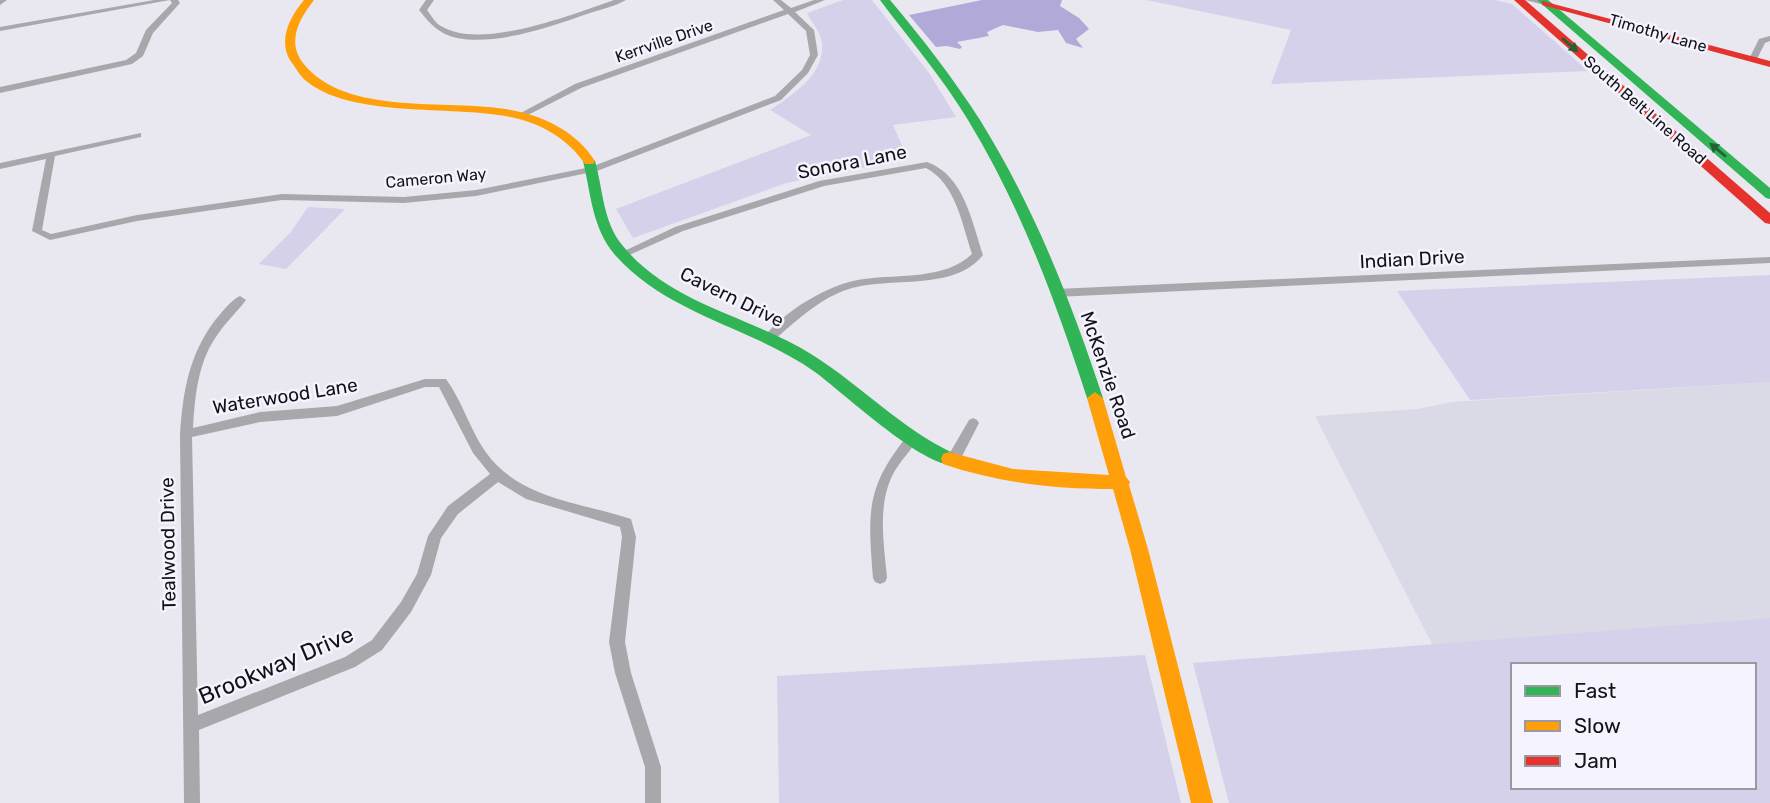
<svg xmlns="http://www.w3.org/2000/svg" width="1770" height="803" font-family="Rubik,sans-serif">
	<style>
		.built { fill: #dad9e6 }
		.green { fill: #d5d1ea; fill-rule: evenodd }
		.water { fill: #b1a9d7 }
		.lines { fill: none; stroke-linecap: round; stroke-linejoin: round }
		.street { fill: #a8a8ac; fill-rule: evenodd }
		.fast { fill: #30b455; fill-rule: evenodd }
		.slow { fill: #ff9f0a; fill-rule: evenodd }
		.jam { fill: #e5322d; fill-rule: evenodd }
		.oneway { fill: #226336 }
		.labels { text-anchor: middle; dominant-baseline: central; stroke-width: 5; stroke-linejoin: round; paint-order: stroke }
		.far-street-label { font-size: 16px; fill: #131217; stroke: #f4f3fe }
		.street-label { font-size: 19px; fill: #131217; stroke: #f4f3fe }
		.near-street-label { font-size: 23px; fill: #131217; stroke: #f4f3fe }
	</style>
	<rect width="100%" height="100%" fill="#e9e8f0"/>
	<!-- built -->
	<path class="built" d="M 1770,382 L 1770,618 L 1433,646 L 1315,416 L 1417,409 L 1452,402 Z"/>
	<!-- green -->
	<g class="green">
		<path d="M 843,0 L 872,0 L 929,73 L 956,117 L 893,125 L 908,159 L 786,183 L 633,238 L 616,209 L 811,135 L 770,110 C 793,94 825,75 822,43 C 821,33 811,21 807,13 Z"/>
		<path d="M 1146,0 L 1495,0 L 1512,4 L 1588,71 L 1271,84 L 1291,30 Z"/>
		<path d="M 308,207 L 345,209 L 286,269 L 259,264 L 291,232 Z"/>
		<path d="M 1770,275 L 1770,382 L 1470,400 L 1397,291 Z"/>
		<path d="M 1770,618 L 1770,803 L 1229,803 L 1193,663 ZM 1513,665 L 1754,665 L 1754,787 L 1513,787 Z"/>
		<path d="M 1145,655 L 1181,803 L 779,803 L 777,676 Z"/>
	</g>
	<!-- water -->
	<path class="water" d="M 982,0 L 1062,0 L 1060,6 L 1079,18 L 1089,29 L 1076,39 L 1083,48 L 1066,43 L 1058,30 L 1038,32 L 1003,25 L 987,32 L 989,36 L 957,42 L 962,47 L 960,49 L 947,46 L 936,47 L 909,15 Z"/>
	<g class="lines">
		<!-- street -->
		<g class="street">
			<path d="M 0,0 L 7,0 L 0,5 Z"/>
			<path d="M 154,0 L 178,0 L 180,3 L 153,33 L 143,56 L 132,64 L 0,93 L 0,87 L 126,60 L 136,53 L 146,30 L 172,3 L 170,0 L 0,31 L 0,27 Z"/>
			<path d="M 426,0 L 434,0 L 427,10 C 431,15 435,23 441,26 C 481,51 573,14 614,0 L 626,0 C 616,6 602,9 590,13 C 552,26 498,46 457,38 C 439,34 430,24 419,10 Z"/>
			<path d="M 773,0 L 781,0 L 791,8 L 814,0 L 825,0 L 795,12 L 814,30 L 818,55 L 808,73 L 781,100 L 597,171 L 476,196 L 404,203 L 282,200 L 137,221 L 50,240 L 32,231 L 46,159 L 0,169 L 0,163 L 141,133 L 141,137 L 55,156 L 42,230 L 51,234 L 137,215 L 282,194 L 404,197 L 476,190 L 591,167 L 775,96 L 802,70 L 810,55 L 806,31 L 788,14 L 581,88 L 522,118 L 515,116 L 575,84 L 784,10 Z"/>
			<path d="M 1525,0 L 1541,0 L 1549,3 L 1545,5 Z"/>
			<path d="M 1770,36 L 1770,41 L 1765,43 L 1756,61 L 1750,61 L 1749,59 L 1759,39 Z"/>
			<path d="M 927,162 C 964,175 972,222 983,255 C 954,292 890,276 849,289 C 820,298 796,321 773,341 L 769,342 L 763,338 C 784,311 830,283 864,279 C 899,274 945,280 972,254 C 962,224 956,184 926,168 L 824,186 L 683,231 L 627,256 L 623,257 L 618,254 L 675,227 L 819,181 Z"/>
			<path d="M 1770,257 L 1770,263 L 1056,297 L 1051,293 L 1056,289 Z"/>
			<path d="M 240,296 L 246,300 C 237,312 226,322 218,334 C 198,361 195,395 193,428 L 260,412 L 337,406 L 425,379 L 446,379 L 452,388 C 464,408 472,432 485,451 C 518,499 580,502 631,519 L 636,537 L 625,642 L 631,673 L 661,767 L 661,803 L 645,803 L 645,767 L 615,673 L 609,642 L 622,537 L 620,527 L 526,499 L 498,482 L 458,514 L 441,538 L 431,575 L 411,612 L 382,650 L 355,667 L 199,730 L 200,803 L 184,803 L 180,434 C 183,391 189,354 216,319 C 223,311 231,300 240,296 ZM 425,387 L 439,387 L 473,453 L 490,474 L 448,506 L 428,536 L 417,574 L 401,602 L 372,640 L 345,657 L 198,715 L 192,437 L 260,422 L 337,416 Z"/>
			<path d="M 973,418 L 977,420 L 979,423 L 958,464 L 948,464 L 947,460 L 948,456 L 969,420 Z"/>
			<path d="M 912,433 L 916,435 L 918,438 C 911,451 900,461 893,474 C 877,506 884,544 887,578 L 885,582 L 880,584 L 875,582 L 873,578 C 868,513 865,488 908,435 Z"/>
		</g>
		<!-- fast -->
		<g class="fast">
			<path d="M 880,0 L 890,0 C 922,38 953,78 980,120 C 1034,207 1071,301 1103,398 L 1101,402 L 1095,404 L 1087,398 C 1056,302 1021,207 968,120 C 942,77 910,40 880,0 Z"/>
			<path d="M 1537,0 L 1548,0 L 1770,188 L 1770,199 L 1766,198 Z"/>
			<path d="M 589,157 L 595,161 C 603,189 603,223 623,246 C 670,304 750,316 811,354 C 861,385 901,429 955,454 L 957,459 L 955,464 C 928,472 840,390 815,372 C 752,327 668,315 615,255 C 592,228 591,194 583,161 Z"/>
		</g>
		<!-- slow -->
		<g class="slow">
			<path d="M 304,0 L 314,0 C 300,18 286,41 303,63 C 347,119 453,97 516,111 C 548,118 577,133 595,161 L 593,164 L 585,164 C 569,140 542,124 515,118 C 456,104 352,120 305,80 C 300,76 296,68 292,63 C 277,42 289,18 304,0 Z"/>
			<path d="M 1095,392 L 1103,398 L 1126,477 L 1130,482 L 1129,485 L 1148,549 L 1213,803 L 1191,803 L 1130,549 L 1113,489 C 1054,489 999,483 943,464 L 941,459 L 943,454 L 949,452 L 1013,469 L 1109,475 L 1087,398 Z"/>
		</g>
		<!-- jam -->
		<g class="jam">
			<path d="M 1514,0 L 1525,0 L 1770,213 L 1770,224 L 1765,223 Z"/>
			<path d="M 1542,1 L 1770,61 L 1770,67 L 1542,5 Z"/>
		</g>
	</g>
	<!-- one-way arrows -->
	<defs><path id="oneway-solid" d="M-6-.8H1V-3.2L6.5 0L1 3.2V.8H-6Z" transform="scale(1.75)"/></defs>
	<g class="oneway">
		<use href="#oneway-solid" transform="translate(1570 45) rotate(41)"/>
		<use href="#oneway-solid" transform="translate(1718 150) rotate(-140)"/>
	</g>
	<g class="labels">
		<!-- far-street labels -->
		<g class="far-street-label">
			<text transform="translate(1658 33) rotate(16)">Timothy Lane</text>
			<text transform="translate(664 41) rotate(-19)">Kerrville Drive</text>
			<text transform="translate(1645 110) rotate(41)">South Belt Line Road</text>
			<text transform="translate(436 178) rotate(-5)">Cameron Way</text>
		</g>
		<!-- street labels -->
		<g class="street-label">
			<text transform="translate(852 162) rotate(-11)">Sonora Lane</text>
			<text transform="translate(1412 259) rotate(-3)">Indian Drive</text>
			<text transform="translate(732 297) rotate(26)">Cavern Drive</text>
			<text transform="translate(1108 375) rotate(71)">McKenzie Road</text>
			<text transform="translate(285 396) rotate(-9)">Waterwood Lane</text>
			<text transform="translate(168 544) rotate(-91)">Tealwood Drive</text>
		</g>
		<!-- near-street labels -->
		<g class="near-street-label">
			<text transform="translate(276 665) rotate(-23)">Brookway Drive</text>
		</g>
	</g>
	<!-- legend -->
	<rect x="1511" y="663" width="245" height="126" fill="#f4f3fe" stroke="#9a99a2" stroke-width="2"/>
	<rect x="1525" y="686" width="35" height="10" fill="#30b455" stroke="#9a99a2" stroke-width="2"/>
	<text x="1574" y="698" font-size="21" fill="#131217">Fast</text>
	<rect x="1525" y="721" width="35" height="10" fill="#ff9f0a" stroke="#9a99a2" stroke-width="2"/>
	<text x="1574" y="733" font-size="21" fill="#131217">Slow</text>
	<rect x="1525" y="756" width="35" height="10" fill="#e5322d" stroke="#9a99a2" stroke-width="2"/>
	<text x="1574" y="768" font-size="21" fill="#131217">Jam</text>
</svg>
